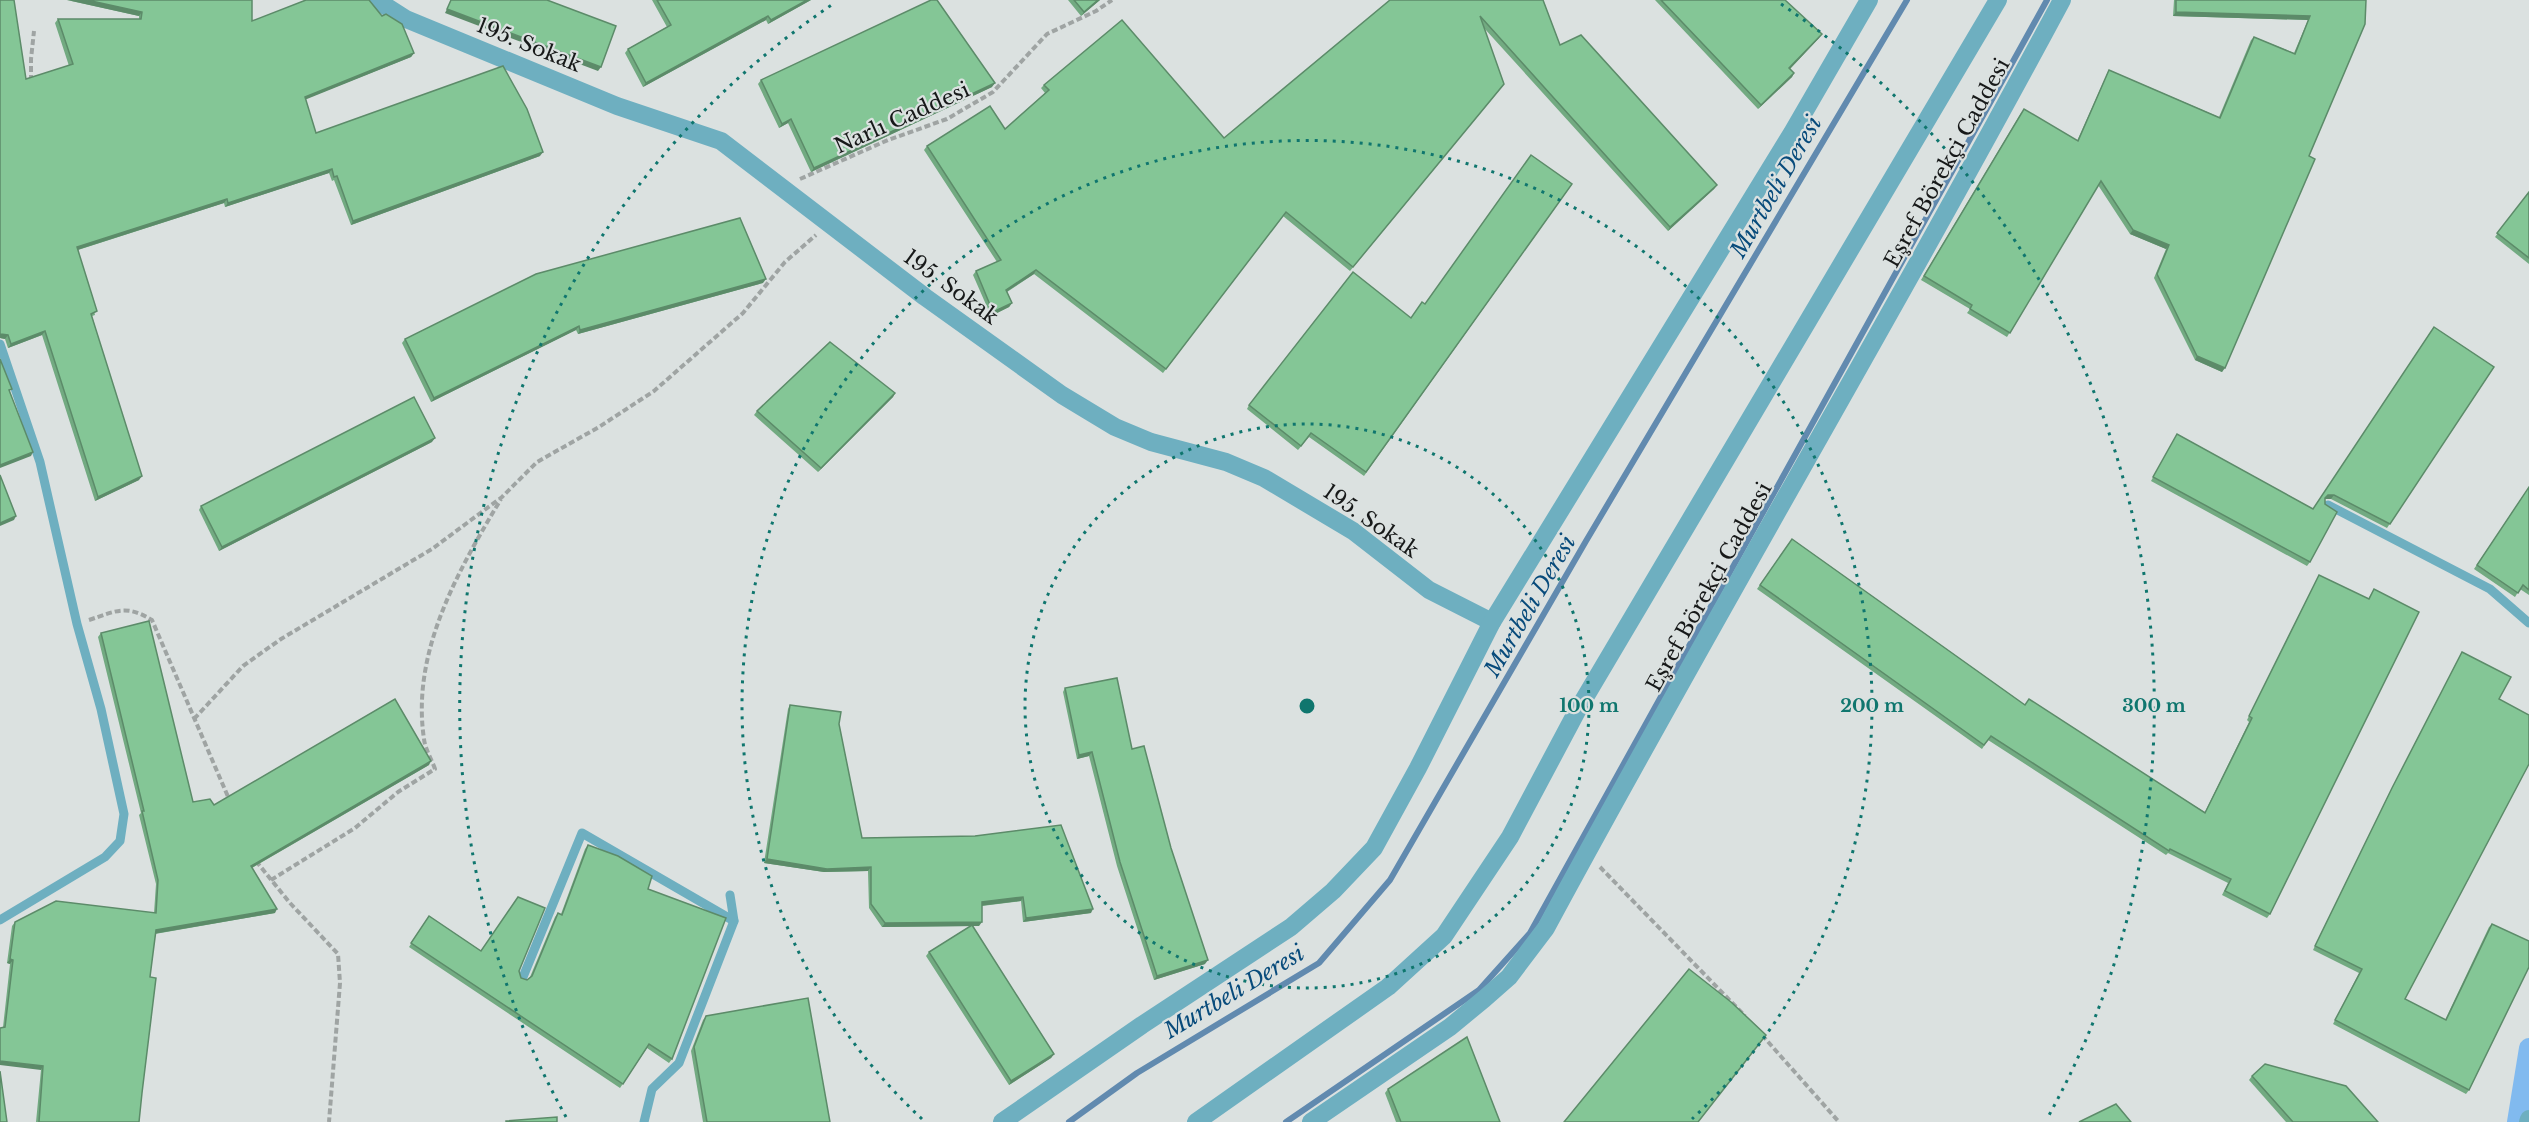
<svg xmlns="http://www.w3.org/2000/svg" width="2529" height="1122" font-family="'Libre Baskerville',serif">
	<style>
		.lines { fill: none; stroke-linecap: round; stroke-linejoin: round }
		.stream { stroke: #618aaf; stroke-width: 6 }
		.canal { stroke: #81baef; stroke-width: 20 }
		.path { stroke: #9fa4a3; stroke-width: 4; stroke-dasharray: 6 3; stroke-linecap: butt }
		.lane { stroke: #6eafc0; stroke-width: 9 }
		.street { stroke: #6eafc0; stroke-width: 18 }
		.wall { fill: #72aa81 }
		.shaded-wall { fill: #5c8b69 }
		.building { fill: #84c696; stroke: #5c8b69; stroke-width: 1.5 }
		.ring { fill: none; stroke: #0f766e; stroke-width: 3; stroke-dasharray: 3 6 }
		.labels { text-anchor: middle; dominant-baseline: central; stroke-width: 4.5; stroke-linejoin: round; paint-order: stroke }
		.street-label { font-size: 21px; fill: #171919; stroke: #dbe1e0 }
		.water-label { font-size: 22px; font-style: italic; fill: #084b7b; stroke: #dbe1e0 }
		.centre { fill: #0f766e; stroke: #dbe1e0; stroke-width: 3 }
		.ring-label { font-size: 18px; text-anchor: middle; font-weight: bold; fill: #0f766e; stroke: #dbe1e0; stroke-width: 4.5; stroke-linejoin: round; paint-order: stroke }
	</style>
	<rect width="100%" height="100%" fill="#dbe1e0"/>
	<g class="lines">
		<!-- stream -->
		<g class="stream">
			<path d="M 1069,1122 L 1137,1073 L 1319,963 L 1390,880 L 1586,541 L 1907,0"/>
			<path d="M 1286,1122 L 1479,990 L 1530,933 L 2047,0"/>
		</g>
		<!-- canal -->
		<path class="canal" d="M 2517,1122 L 2529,1048"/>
		<!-- path -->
		<g class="path">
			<path d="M 31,81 L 31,59 L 34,31"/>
			<path d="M 800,179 L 888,140 L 947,119 L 993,92 L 1047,34 L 1096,11 L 1112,0"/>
			<path d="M 89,620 C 116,611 126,604 152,620 L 229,799"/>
			<path d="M 194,719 L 243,666 L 281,639 L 432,549 L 502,497 L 537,462 L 599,427 L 654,391 L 743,313 L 785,262 L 816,235"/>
			<path d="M 256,861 L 290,903 L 338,954 L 340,983 L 329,1122"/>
			<path d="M 1600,867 L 1745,1016"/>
			<path d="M 271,880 L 355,828 L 398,792 L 435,769 C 432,760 425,749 424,739 C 411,652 458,571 501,499"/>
			<path d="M 1762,1035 L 1839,1122"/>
		</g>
		<!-- lane -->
		<g class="lane">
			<path d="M 0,344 L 40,462 L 77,624 L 101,709 L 124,814 L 120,841 L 105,857 L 0,920"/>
			<path d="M 2328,505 L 2490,589 L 2529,623"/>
			<path d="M 523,977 L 582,833 L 734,921"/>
			<path d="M 644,1122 L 652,1089 L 679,1063 L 734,921 L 730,895"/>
		</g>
		<!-- street -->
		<g class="street">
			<path d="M 376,0 L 406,19 L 617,106 L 721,141 L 925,297 L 1062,395 L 1115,427 L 1151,442 L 1226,462 L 1264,478 L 1353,531 L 1429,590 L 1492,622"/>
			<path d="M 1002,1122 L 1142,1025 L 1291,927 L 1333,891 L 1374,848 L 1418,768 L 1492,622 L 1792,133 L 1869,0"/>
			<path d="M 1196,1122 L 1388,987 L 1444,936 L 1510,837 L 1577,711 L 1998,0"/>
			<path d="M 1311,1122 L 1450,1027 L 1484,999 L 1509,977 L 1546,928 C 1714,616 1895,312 2062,0"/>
			<path d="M 2528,1122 L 2529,1119"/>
		</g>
	</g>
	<!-- wall -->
	<g class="wall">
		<path d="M 0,0 L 26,79 L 69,66 L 55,23 L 58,19 L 139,19 L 139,16 L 67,0 L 252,21 L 414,53 L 411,57 L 305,99 L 316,133 L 540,156 L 351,225 L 334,180 L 332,181 L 329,173 L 225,207 L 224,203 L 78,250 L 95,315 L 92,316 L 139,480 L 95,501 L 42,335 L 8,348 L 5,339 L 0,338 Z"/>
		<path d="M 652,0 L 811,0 L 768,24 L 766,20 L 643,87 L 625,53 L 628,49 L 667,27 Z"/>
		<path d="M 1068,0 L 1100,0 L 1081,16 Z"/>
		<path d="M 1390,0 L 1543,0 L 1560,45 L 1717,185 L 1714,189 L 1668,231 L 1484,28 L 1504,84 L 1350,271 L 1283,216 L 1163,373 L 1034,274 L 1007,292 L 1012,303 L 1009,307 L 991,316 L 973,275 L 976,271 L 997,262 L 924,150 L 927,146 L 1005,129 L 1045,93 L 1041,88 L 1044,85 L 1224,138 Z"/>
		<path d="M 1655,0 L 1785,0 L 1819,38 L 1790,69 L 1794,73 L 1792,77 L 1758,109 Z"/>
		<path d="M 2174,0 L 2366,0 L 2309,156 L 2222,372 L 2195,360 L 2154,278 L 2166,249 L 2130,234 L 2098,185 L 2007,337 L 1967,313 L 1970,309 L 1921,280 L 2021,113 L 2077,141 L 2107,74 L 2109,70 L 2219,117 L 2251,40 L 2254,37 L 2294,53 L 2308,20 L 2173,16 Z"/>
		<path d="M 761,80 L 992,87 L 811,172 L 788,123 L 779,128 L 758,84 Z"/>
		<path d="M 1572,184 L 1364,476 L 1309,437 L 1298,450 L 1247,409 L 1249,405 L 1411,318 L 1425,304 Z"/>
		<path d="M 2529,192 L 2529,264 L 2495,237 Z"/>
		<path d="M 763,283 L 578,334 L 576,330 L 431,402 L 402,343 L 405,339 Z"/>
		<path d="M 2434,327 L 2494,367 L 2387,528 L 2331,499 L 2325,499 L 2310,562 L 2307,566 L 2151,481 L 2177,434 L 2313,509 Z"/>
		<path d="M 895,393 L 893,397 L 818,472 L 754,415 L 757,411 Z"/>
		<path d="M 432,442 L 219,551 L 199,510 L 201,506 Z"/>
		<path d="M 2529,487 L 2529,595 L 2520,589 L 2515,597 L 2474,569 Z"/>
		<path d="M 1792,539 L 2025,705 L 2205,812 L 2249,722 L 2247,720 L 2319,575 L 2368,599 L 2374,589 L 2270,914 L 2267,918 L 2222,895 L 2228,883 L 2168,853 L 2166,855 L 1988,740 L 1982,749 L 1757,589 Z"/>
		<path d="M 101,633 L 193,802 L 214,805 L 429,765 L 252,868 L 275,913 L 155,934 L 150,977 L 139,1122 L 36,1122 L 41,1070 L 3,1027 L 10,964 L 7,963 L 12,926 L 15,922 L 154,913 L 156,884 L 139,815 L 141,813 L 98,637 Z"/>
		<path d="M 2462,652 L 2499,699 L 2405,999 L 2445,1020 L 2489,927 L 2492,924 L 2469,1090 L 2466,1094 L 2333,1024 L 2359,973 L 2313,950 L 2390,792 Z"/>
		<path d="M 1065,688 L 1132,749 L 1171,848 L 1205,964 L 1154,980 L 1117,866 L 1089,756 L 1077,759 L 1063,692 Z"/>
		<path d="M 790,705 L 839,724 L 862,838 L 975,836 L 1091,913 L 1023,922 L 1021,901 L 982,906 L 979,926 L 972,926 L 1054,1054 L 1051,1058 L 1009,1085 L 926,956 L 929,952 L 970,926 L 882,927 L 869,908 L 868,871 L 824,872 L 764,863 L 788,709 Z"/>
		<path d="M 588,845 L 648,889 L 672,1059 L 669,1063 L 647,1048 L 620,1088 L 409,947 L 429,916 L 481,951 L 519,971 L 521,978 L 527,980 L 530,977 L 555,917 L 558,913 L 561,914 L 585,849 Z"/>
		<path d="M 706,1016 L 830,1122 L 703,1122 L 691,1051 L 703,1020 Z"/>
		<path d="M 2252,1076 L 2378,1122 L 2286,1122 L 2249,1080 Z"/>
		<path d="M 1388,1089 L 1500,1122 L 1396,1122 L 1385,1093 Z"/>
	</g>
	<!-- shaded-wall -->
	<g class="shaded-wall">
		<path d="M 67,0 L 87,0 L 142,12 L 139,16 Z"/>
		<path d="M 807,0 L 811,0 L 768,24 L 771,20 Z"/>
		<path d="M 1098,0 L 1100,0 L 1081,16 L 1084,12 Z"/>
		<path d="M 447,9 L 601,67 L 598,71 L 445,13 Z"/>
		<path d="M 2176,12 L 2310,16 L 2308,20 L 2173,16 Z"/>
		<path d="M 768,16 L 766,20 L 643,87 L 646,83 Z"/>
		<path d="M 1822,34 L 1819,38 L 1787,72 L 1789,68 Z"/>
		<path d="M 414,53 L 411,57 L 302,101 L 305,97 Z"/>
		<path d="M 1794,73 L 1792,77 L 1758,109 L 1761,105 Z"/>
		<path d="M 995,83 L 992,87 L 811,172 L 814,168 Z"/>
		<path d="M 791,119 L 788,123 L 779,128 L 782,124 Z"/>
		<path d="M 543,152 L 540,156 L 351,225 L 353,221 Z"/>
		<path d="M 332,169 L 329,173 L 225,207 L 228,203 Z"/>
		<path d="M 1717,185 L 1714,189 L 1668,231 L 1670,227 Z"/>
		<path d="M 227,199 L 224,203 L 74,251 L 77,247 Z"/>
		<path d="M 2133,230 L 2169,245 L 2166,249 L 2130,234 Z"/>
		<path d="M 1036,270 L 1034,274 L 1003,294 L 1006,290 Z"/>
		<path d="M 766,279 L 763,283 L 578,334 L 580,330 Z"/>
		<path d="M 1012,303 L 1009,307 L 991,316 L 993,312 Z"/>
		<path d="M 579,326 L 576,330 L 431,402 L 434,398 Z"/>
		<path d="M 45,331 L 42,335 L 8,348 L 11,344 Z"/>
		<path d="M 1,334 L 8,335 L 5,339 L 0,338 L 0,335 Z"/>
		<path d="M 2197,356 L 2225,368 L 2222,372 L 2195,360 Z"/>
		<path d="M 895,393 L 893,397 L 818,472 L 821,468 Z"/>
		<path d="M 435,438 L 432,442 L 219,551 L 222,547 Z"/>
		<path d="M 33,452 L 31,456 L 0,468 L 0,465 Z"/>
		<path d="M 142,476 L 139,480 L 95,501 L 98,497 Z"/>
		<path d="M 2328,495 L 2334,495 L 2331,499 L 2325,499 L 2322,502 Z"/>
		<path d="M 16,516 L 14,520 L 0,526 L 0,523 Z"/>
		<path d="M 1092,752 L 1089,756 L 1077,759 L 1079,755 Z"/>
		<path d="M 431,761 L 429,765 L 248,870 L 251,866 Z"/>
		<path d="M 767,859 L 871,867 L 868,871 L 824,872 L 764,863 Z"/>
		<path d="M 1023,897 L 1021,901 L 979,906 L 982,902 Z"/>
		<path d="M 277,909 L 275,913 L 153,934 L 156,930 Z"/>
		<path d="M 1093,909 L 1091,913 L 1023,922 L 1026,918 Z"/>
		<path d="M 982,922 L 979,926 L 882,927 L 885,923 Z"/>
		<path d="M 10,959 L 13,960 L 10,964 L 7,963 Z"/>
		<path d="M 1208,960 L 1205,964 L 1154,980 L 1157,976 Z"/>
		<path d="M 1054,1054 L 1051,1058 L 1009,1085 L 1011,1081 Z"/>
		<path d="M 0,1061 L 43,1066 L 41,1070 L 0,1065 Z"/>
	</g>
	<!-- building -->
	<g class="building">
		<path d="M 0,0 L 14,0 L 26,79 L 73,64 L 58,19 L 141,19 L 142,12 L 87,0 L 252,0 L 252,21 L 306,0 L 369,0 L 382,16 L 386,14 L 402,24 L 414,53 L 305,97 L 316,133 L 503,66 L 527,109 L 543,152 L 353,221 L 337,176 L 334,177 L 332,169 L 228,203 L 227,199 L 77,247 L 97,311 L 91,314 L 142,476 L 98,497 L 45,331 L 11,344 L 8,335 L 1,334 L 0,335 Z"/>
		<path d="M 451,0 L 547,0 L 616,26 L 601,67 L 447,9 Z"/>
		<path d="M 657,0 L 807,0 L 771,20 L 768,16 L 646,83 L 628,49 L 671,25 Z"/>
		<path d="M 931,0 L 937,0 L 995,83 L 814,168 L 791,119 L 782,124 L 761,80 Z"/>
		<path d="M 1074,0 L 1098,0 L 1084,12 Z"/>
		<path d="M 1390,0 L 1543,0 L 1560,45 L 1581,35 L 1717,185 L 1670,227 L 1480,16 L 1504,84 L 1353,267 L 1286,212 L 1166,369 L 1036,270 L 1006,290 L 1012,303 L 993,312 L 976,271 L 1001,260 L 927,146 L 990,106 L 1005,129 L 1049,90 L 1044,85 L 1122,20 L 1224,138 Z"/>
		<path d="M 1661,0 L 1785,0 L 1822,34 L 1789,68 L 1794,73 L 1761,105 Z"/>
		<path d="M 2176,0 L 2366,0 L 2365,24 L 2309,156 L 2315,159 L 2225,368 L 2197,356 L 2157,274 L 2169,245 L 2133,230 L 2101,181 L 2010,333 L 1970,309 L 1972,305 L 1924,276 L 2024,109 L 2078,141 L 2109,70 L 2220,118 L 2254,37 L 2295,54 L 2310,16 L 2176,12 Z"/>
		<path d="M 1531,155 L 1572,184 L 1366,472 L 1311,433 L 1301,446 L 1249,405 L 1353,272 L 1411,318 L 1422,302 L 1425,304 Z"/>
		<path d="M 2529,192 L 2529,258 L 2497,233 Z"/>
		<path d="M 740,218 L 766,279 L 580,330 L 579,326 L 434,398 L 405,339 L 536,274 Z"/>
		<path d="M 2434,327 L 2494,367 L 2390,524 L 2334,495 L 2328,495 L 2325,498 L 2325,504 L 2337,512 L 2310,562 L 2153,477 L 2177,434 L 2313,509 Z"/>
		<path d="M 830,342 L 895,393 L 821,468 L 757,411 Z"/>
		<path d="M 0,359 L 12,389 L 9,390 L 33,452 L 0,465 Z"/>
		<path d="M 414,397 L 435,438 L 222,547 L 201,506 Z"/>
		<path d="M 0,475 L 16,516 L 0,523 Z"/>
		<path d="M 2529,487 L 2529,590 L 2523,585 L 2518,593 L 2477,565 Z"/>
		<path d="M 1792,539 L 2025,705 L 2029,699 L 2205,813 L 2252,718 L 2249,716 L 2319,575 L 2369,599 L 2374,589 L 2419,612 L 2270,914 L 2225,891 L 2231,879 L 2170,849 L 2169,851 L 1991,736 L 1984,745 L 1760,585 Z"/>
		<path d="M 149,621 L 193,802 L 210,799 L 214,805 L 395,699 L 431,761 L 251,866 L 277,909 L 156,930 L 150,977 L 156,978 L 142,1093 L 139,1122 L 39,1122 L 43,1066 L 0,1061 L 0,1028 L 5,1027 L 13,960 L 10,959 L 15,922 L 56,901 L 156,913 L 158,880 L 142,811 L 144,811 L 101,633 Z"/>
		<path d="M 2462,652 L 2511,677 L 2499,699 L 2529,715 L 2529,764 L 2405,999 L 2446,1020 L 2492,924 L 2529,941 L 2529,967 L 2469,1090 L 2335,1020 L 2362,969 L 2315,946 L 2392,788 Z"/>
		<path d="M 1117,678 L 1132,749 L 1144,746 L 1171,848 L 1208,960 L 1157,976 L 1120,862 L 1092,752 L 1079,755 L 1065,688 Z"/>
		<path d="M 790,705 L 841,712 L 839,724 L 862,838 L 975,836 L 1061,825 L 1093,909 L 1026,918 L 1023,897 L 982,902 L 982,922 L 885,923 L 871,904 L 871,867 L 827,869 L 767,859 Z"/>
		<path d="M 588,845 L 618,856 L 652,876 L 648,889 L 726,918 L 672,1059 L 649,1044 L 623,1084 L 411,943 L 429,916 L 481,951 L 518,897 L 545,908 L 519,971 L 521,978 L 527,980 L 532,976 L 558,913 L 562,915 Z"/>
		<path d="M 972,925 L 1054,1054 L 1011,1081 L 929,952 Z"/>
		<path d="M 1689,969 L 1731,1002 L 1766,1035 L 1698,1122 L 1564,1122 Z"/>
		<path d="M 808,998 L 830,1122 L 707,1122 L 694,1047 L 706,1016 Z"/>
		<path d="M 1467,1037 L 1500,1122 L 1401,1122 L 1388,1089 Z"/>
		<path d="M 2265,1064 L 2346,1086 L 2378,1122 L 2293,1122 L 2252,1076 Z"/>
		<path d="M 0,1071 L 7,1122 L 0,1122 Z"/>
		<path d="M 2116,1104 L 2131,1122 L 2079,1122 Z"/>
		<path d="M 557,1117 L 557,1122 L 506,1122 L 506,1121 Z"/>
	</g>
	<!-- distance rings -->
	<g class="ring">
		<circle cx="1307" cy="706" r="282"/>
		<path d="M922 1119A565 565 0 1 1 1692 1119"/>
		<path d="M566 1117A847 847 0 0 1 833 4M1781 4A847 847 0 0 1 2048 1117"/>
	</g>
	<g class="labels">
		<!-- street labels -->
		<g class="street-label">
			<text transform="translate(529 45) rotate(22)">195. Sokak</text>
			<text transform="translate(902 118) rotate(-24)">Narlı Caddesi</text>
			<text transform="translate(1947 163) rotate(-61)">Eşref Börekçi Caddesi</text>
			<text transform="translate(951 287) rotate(36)">195. Sokak</text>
			<text transform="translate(1371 521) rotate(35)">195. Sokak</text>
			<text transform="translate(1709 587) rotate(-61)">Eşref Börekçi Caddesi</text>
		</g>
		<!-- water labels -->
		<g class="water-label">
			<text transform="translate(1776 187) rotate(-60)">Murtbeli Deresi</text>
			<text transform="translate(1530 606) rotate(-60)">Murtbeli Deresi</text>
			<text transform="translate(1234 992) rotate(-31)">Murtbeli Deresi</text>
		</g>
	</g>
	<circle cx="1307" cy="706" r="9" class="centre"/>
	<g class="ring-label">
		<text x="1589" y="712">100 m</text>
		<text x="1872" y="712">200 m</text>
		<text x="2154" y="712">300 m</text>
	</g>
</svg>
